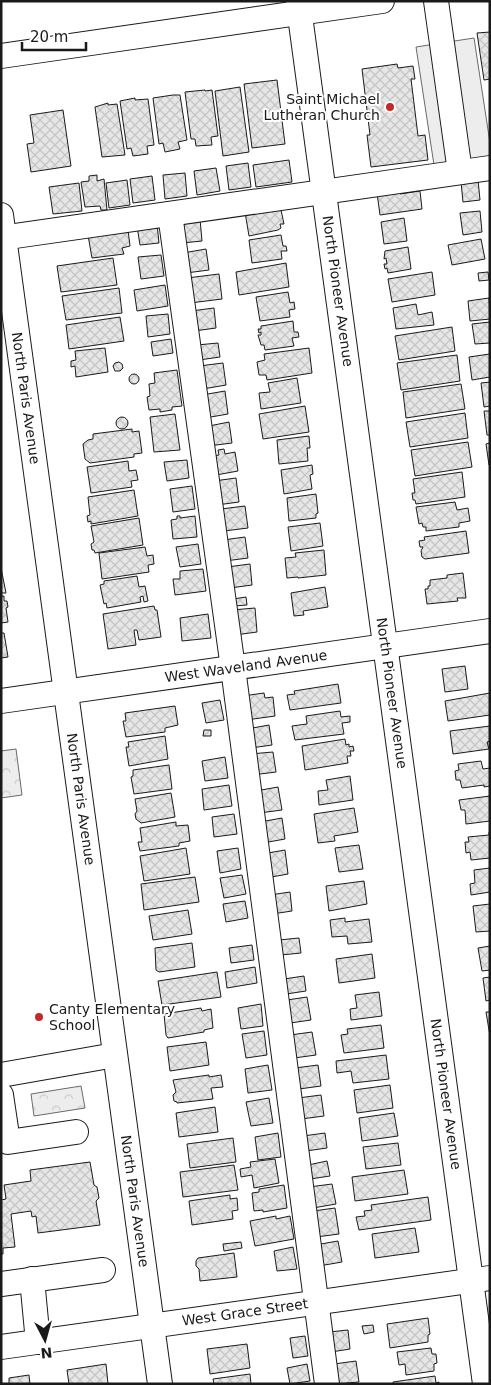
<svg xmlns="http://www.w3.org/2000/svg" width="491" height="1385" font-family="'DejaVu Sans',sans-serif">
	<style>
		.park { fill: url(#park-crowns); stroke: #6a6a6a }
		.pitch { fill: #ededed; stroke: #6a6a6a }
		.building { fill: url(#building-cross-hatch); stroke: #1a1a1a }
		.lines { fill: none; stroke-linecap: round; stroke-linejoin: round }
		.minor-casing { stroke: #1a1a1a; stroke-width: 26 }
		.minor { stroke: #fff; stroke-width: 24 }
		.poi-dot { fill: #c62828; stroke: #fff; stroke-width: 2 }
		.labels { text-anchor: middle; dominant-baseline: central; stroke-width: 4; stroke-linejoin: round; paint-order: stroke }
		.poi-label { font-size: 14px; fill: #1a1a1a; stroke: #fff; text-anchor: end }
		.street-label { font-size: 14px; fill: #1a1a1a; stroke: #fff }
	</style>
	<defs>
		<pattern id="park-crowns" width="20" height="18" patternUnits="userSpaceOnUse" patternTransform="scale(1.25)"><rect width="20" height="18" fill="#ededed"/><path d="M2 6a3 3 0 1 1 6 0M12 15a3 3 0 1 1 6 0" fill="none" stroke="#cbcbcb"/></pattern>
		<pattern id="building-cross-hatch" width="8" height="8" patternUnits="userSpaceOnUse" patternTransform="scale(1.25)"><rect width="8" height="8" fill="#e6e6e6"/><path d="M0 0l8 8M0 8l8-8" fill="none" stroke="#c5c5c5"/></pattern>
	</defs>
	<rect width="100%" height="100%" fill="#fff"/>
	<!-- park -->
	<g class="park">
		<path d="M 16,749 L 22,795 L 1,798 L 1,751 Z"/>
		<path d="M 81,1086 L 85,1108 L 34,1116 L 31,1094 Z"/>
	</g>
	<!-- pitch -->
	<path class="pitch" d="M 474,38 L 490,143 L 490,157 L 434,165 L 416,47 Z"/>
	<!-- building -->
	<g class="building">
		<path d="M 490,32 L 490,79 L 484,80 L 477,33 Z"/>
		<path d="M 397,64 L 398,68 L 413,66 L 415,79 L 411,79 L 418,136 L 425,135 L 428,160 L 371,167 L 367,135 L 370,135 L 362,69 Z"/>
		<path d="M 277,80 L 285,144 L 252,148 L 244,84 Z"/>
		<path d="M 240,87 L 249,152 L 223,156 L 215,91 Z"/>
		<path d="M 205,90 L 205,91 L 212,90 L 218,136 L 211,137 L 212,145 L 196,146 L 195,139 L 191,139 L 185,92 Z"/>
		<path d="M 173,95 L 180,95 L 187,140 L 178,142 L 180,149 L 165,152 L 163,143 L 159,144 L 153,98 Z"/>
		<path d="M 135,98 L 135,100 L 148,99 L 154,145 L 147,146 L 148,154 L 133,156 L 131,148 L 127,149 L 120,101 Z"/>
		<path d="M 108,103 L 108,105 L 117,104 L 125,155 L 102,157 L 95,107 Z"/>
		<path d="M 63,110 L 71,166 L 31,172 L 27,144 L 34,143 L 30,115 Z"/>
		<path d="M 289,160 L 292,182 L 256,187 L 253,165 Z"/>
		<path d="M 248,163 L 251,187 L 229,190 L 226,166 Z"/>
		<path d="M 216,168 L 220,191 L 197,195 L 194,171 Z"/>
		<path d="M 185,173 L 187,196 L 165,199 L 163,175 Z"/>
		<path d="M 97,175 L 97,181 L 104,179 L 107,210 L 101,210 L 100,206 L 85,207 L 81,182 L 89,181 L 89,176 Z"/>
		<path d="M 152,176 L 155,200 L 133,203 L 130,179 Z"/>
		<path d="M 127,180 L 130,205 L 109,208 L 106,183 Z"/>
		<path d="M 478,180 L 480,200 L 463,202 L 461,182 Z"/>
		<path d="M 79,183 L 82,211 L 53,214 L 49,187 Z"/>
		<path d="M 400,190 L 400,194 L 420,191 L 422,209 L 380,215 L 377,193 Z"/>
		<path d="M 277,206 L 278,210 L 281,210 L 284,224 L 280,224 L 281,228 L 278,230 L 249,236 L 245,212 Z"/>
		<path d="M 480,211 L 482,232 L 463,235 L 460,213 Z"/>
		<path d="M 404,218 L 407,241 L 384,244 L 381,222 Z"/>
		<path d="M 200,219 L 202,241 L 182,243 L 180,221 Z"/>
		<path d="M 157,224 L 159,243 L 140,245 L 137,226 Z"/>
		<path d="M 128,230 L 130,246 L 122,248 L 124,254 L 92,258 L 88,235 Z"/>
		<path d="M 281,235 L 283,246 L 286,246 L 287,251 L 281,251 L 282,259 L 252,263 L 249,240 Z"/>
		<path d="M 481,239 L 485,259 L 452,265 L 448,245 Z"/>
		<path d="M 408,247 L 411,269 L 388,273 L 387,268 L 385,269 L 384,264 L 387,264 L 386,258 L 384,259 L 385,251 Z"/>
		<path d="M 206,249 L 209,270 L 186,273 L 183,253 Z"/>
		<path d="M 161,255 L 164,276 L 141,279 L 138,257 Z"/>
		<path d="M 113,258 L 117,285 L 61,292 L 57,266 Z"/>
		<path d="M 286,263 L 289,287 L 239,295 L 236,272 Z"/>
		<path d="M 432,272 L 435,295 L 392,302 L 388,279 Z"/>
		<path d="M 488,272 L 489,280 L 479,281 L 478,273 Z"/>
		<path d="M 219,274 L 222,299 L 190,303 L 187,278 Z"/>
		<path d="M 165,285 L 168,306 L 137,311 L 134,290 Z"/>
		<path d="M 119,288 L 122,313 L 66,320 L 62,296 Z"/>
		<path d="M 288,292 L 290,303 L 294,302 L 295,309 L 289,310 L 290,317 L 260,321 L 256,297 Z"/>
		<path d="M 489,298 L 490,319 L 470,321 L 468,301 Z"/>
		<path d="M 416,304 L 418,315 L 432,312 L 434,325 L 396,329 L 393,308 Z"/>
		<path d="M 214,308 L 216,328 L 194,331 L 191,311 Z"/>
		<path d="M 168,314 L 170,334 L 148,337 L 146,316 Z"/>
		<path d="M 120,317 L 124,341 L 69,349 L 66,325 Z"/>
		<path d="M 293,321 L 294,332 L 298,332 L 299,337 L 292,338 L 294,346 L 265,350 L 264,345 L 261,345 L 258,335 L 261,335 L 261,332 L 259,333 L 258,329 L 261,329 L 261,326 Z"/>
		<path d="M 490,322 L 490,343 L 475,344 L 472,324 Z"/>
		<path d="M 452,327 L 455,351 L 399,360 L 395,336 Z"/>
		<path d="M 171,339 L 173,353 L 153,356 L 151,342 Z"/>
		<path d="M 218,343 L 220,357 L 199,360 L 197,345 Z"/>
		<path d="M 105,348 L 108,372 L 76,377 L 75,366 L 71,367 L 71,361 L 76,360 L 75,351 Z"/>
		<path d="M 309,348 L 312,373 L 267,380 L 266,375 L 259,375 L 257,362 L 265,360 L 264,354 Z"/>
		<path d="M 490,354 L 490,377 L 472,380 L 469,357 Z"/>
		<path d="M 457,355 L 460,381 L 401,390 L 397,363 Z"/>
		<path d="M 119,362 L 122,364 L 123,368 L 120,371 L 115,371 L 113,366 L 115,363 Z"/>
		<path d="M 223,363 L 226,385 L 203,389 L 199,366 Z"/>
		<path d="M 177,370 L 182,406 L 172,407 L 172,410 L 160,412 L 160,409 L 149,410 L 147,397 L 150,396 L 149,384 L 155,383 L 154,373 Z"/>
		<circle cx="134" cy="379" r="5"/>
		<path d="M 297,378 L 301,403 L 261,409 L 259,393 L 270,392 L 268,383 Z"/>
		<path d="M 490,382 L 490,406 L 484,407 L 481,383 Z"/>
		<path d="M 461,384 L 465,409 L 406,418 L 403,392 Z"/>
		<path d="M 225,391 L 228,414 L 205,418 L 202,395 Z"/>
		<path d="M 305,406 L 309,432 L 263,439 L 259,414 Z"/>
		<path d="M 484,411 L 490,411 L 490,435 L 487,435 Z"/>
		<path d="M 465,413 L 468,438 L 410,447 L 406,422 Z"/>
		<path d="M 175,414 L 180,450 L 154,452 L 150,417 Z"/>
		<circle cx="122" cy="423" r="6"/>
		<path d="M 229,422 L 232,443 L 208,446 L 204,427 Z"/>
		<path d="M 132,429 L 132,432 L 139,431 L 142,453 L 134,454 L 134,457 L 90,463 L 85,459 L 83,444 L 88,440 L 93,439 L 93,434 Z"/>
		<path d="M 309,436 L 310,448 L 307,448 L 308,461 L 279,464 L 277,440 Z"/>
		<path d="M 468,442 L 472,467 L 415,476 L 411,450 Z"/>
		<path d="M 490,443 L 490,465 L 489,465 L 486,444 Z"/>
		<path d="M 224,449 L 225,454 L 235,452 L 238,471 L 216,475 L 212,456 L 219,455 L 218,450 Z"/>
		<path d="M 187,460 L 189,478 L 167,481 L 164,462 Z"/>
		<path d="M 128,461 L 129,471 L 136,470 L 138,480 L 131,481 L 132,487 L 91,493 L 87,467 Z"/>
		<path d="M 312,465 L 313,474 L 310,475 L 312,489 L 284,494 L 281,470 Z"/>
		<path d="M 462,472 L 465,497 L 416,504 L 415,500 L 413,500 L 412,493 L 415,493 L 413,479 Z"/>
		<path d="M 236,478 L 239,502 L 217,505 L 214,481 Z"/>
		<path d="M 192,486 L 195,509 L 173,512 L 170,489 Z"/>
		<path d="M 134,490 L 138,516 L 91,524 L 91,521 L 88,522 L 87,516 L 90,515 L 88,497 Z"/>
		<path d="M 316,494 L 318,513 L 316,514 L 316,518 L 289,521 L 287,498 Z"/>
		<path d="M 455,502 L 457,510 L 468,508 L 470,521 L 459,523 L 459,527 L 426,531 L 426,527 L 423,527 L 422,523 L 419,524 L 416,507 Z"/>
		<path d="M 245,506 L 248,528 L 224,531 L 221,509 Z"/>
		<path d="M 177,516 L 180,516 L 180,518 L 195,516 L 197,537 L 173,539 L 171,520 L 177,519 Z"/>
		<path d="M 139,518 L 143,545 L 95,553 L 94,550 L 92,550 L 91,544 L 94,542 L 91,526 Z"/>
		<path d="M 320,523 L 323,546 L 291,551 L 288,527 Z"/>
		<path d="M 466,531 L 469,553 L 425,559 L 422,557 L 421,551 L 423,547 L 420,547 L 419,541 L 425,540 L 424,537 Z"/>
		<path d="M 245,537 L 248,558 L 225,561 L 223,540 Z"/>
		<path d="M 198,544 L 201,564 L 180,567 L 176,547 Z"/>
		<path d="M 145,547 L 147,556 L 153,555 L 154,564 L 148,565 L 149,572 L 102,579 L 99,553 Z"/>
		<path d="M 324,550 L 326,575 L 298,578 L 298,577 L 287,578 L 285,558 L 296,557 L 295,553 Z"/>
		<path d="M 250,564 L 252,585 L 230,588 L 227,567 Z"/>
		<path d="M 1,568 L 6,593 L 1,593 Z"/>
		<path d="M 203,569 L 206,591 L 175,595 L 173,579 L 180,579 L 180,571 Z"/>
		<path d="M 463,573 L 466,598 L 457,598 L 458,601 L 427,604 L 425,589 L 428,589 L 428,586 L 430,586 L 430,580 L 447,578 L 447,575 Z"/>
		<path d="M 137,576 L 139,587 L 145,586 L 148,601 L 144,602 L 143,596 L 140,597 L 141,602 L 107,608 L 106,603 L 104,604 L 100,585 L 104,584 L 104,581 Z"/>
		<path d="M 325,587 L 328,607 L 303,611 L 304,615 L 294,616 L 291,593 Z"/>
		<path d="M 1,596 L 4,596 L 4,601 L 7,601 L 8,607 L 6,608 L 8,622 L 1,623 Z"/>
		<path d="M 246,597 L 247,605 L 234,606 L 233,599 Z"/>
		<path d="M 154,606 L 155,610 L 157,610 L 161,637 L 139,640 L 137,630 L 134,630 L 136,645 L 108,649 L 103,614 Z"/>
		<path d="M 255,608 L 257,632 L 235,635 L 232,610 Z"/>
		<path d="M 208,614 L 211,638 L 182,641 L 180,618 Z"/>
		<path d="M 1,633 L 4,633 L 8,657 L 1,658 Z"/>
		<path d="M 465,666 L 468,689 L 445,692 L 442,669 Z"/>
		<path d="M 338,684 L 341,703 L 290,710 L 287,695 L 295,694 L 294,691 Z"/>
		<path d="M 264,693 L 265,698 L 273,697 L 275,716 L 246,720 L 243,696 Z"/>
		<path d="M 490,693 L 490,715 L 448,721 L 445,701 Z"/>
		<path d="M 220,700 L 224,720 L 206,723 L 202,703 Z"/>
		<path d="M 175,706 L 178,725 L 165,728 L 165,732 L 126,737 L 123,721 L 126,721 L 125,713 Z"/>
		<path d="M 340,711 L 341,717 L 350,716 L 350,722 L 342,723 L 344,734 L 295,740 L 292,726 L 307,724 L 306,716 Z"/>
		<path d="M 269,725 L 272,745 L 251,748 L 247,729 Z"/>
		<path d="M 490,726 L 490,741 L 487,742 L 489,749 L 453,754 L 450,731 Z"/>
		<path d="M 204,730 L 211,730 L 211,736 L 203,736 Z"/>
		<path d="M 165,736 L 168,759 L 129,766 L 126,747 L 129,747 L 128,742 Z"/>
		<path d="M 345,739 L 346,745 L 349,744 L 349,747 L 353,746 L 354,751 L 350,751 L 351,756 L 347,756 L 348,763 L 305,770 L 302,746 Z"/>
		<path d="M 273,752 L 276,772 L 252,775 L 250,754 Z"/>
		<path d="M 225,757 L 228,778 L 205,781 L 202,761 Z"/>
		<path d="M 481,761 L 483,769 L 490,768 L 490,786 L 484,787 L 484,785 L 462,788 L 460,780 L 456,780 L 455,771 L 459,770 L 458,764 Z"/>
		<path d="M 169,765 L 172,789 L 134,794 L 131,777 L 133,776 L 133,770 Z"/>
		<path d="M 350,776 L 353,800 L 319,805 L 318,791 L 328,790 L 326,780 Z"/>
		<path d="M 229,785 L 232,806 L 204,810 L 202,789 Z"/>
		<path d="M 278,787 L 282,810 L 259,813 L 256,791 Z"/>
		<path d="M 171,793 L 175,817 L 141,823 L 136,819 L 135,814 L 137,811 L 135,799 Z"/>
		<path d="M 490,796 L 490,821 L 466,824 L 465,810 L 461,810 L 459,800 Z"/>
		<path d="M 354,808 L 358,832 L 334,836 L 335,841 L 318,843 L 314,814 Z"/>
		<path d="M 234,814 L 237,834 L 214,837 L 212,817 Z"/>
		<path d="M 282,818 L 285,839 L 263,843 L 260,822 Z"/>
		<path d="M 176,822 L 176,826 L 188,825 L 190,841 L 179,843 L 179,846 L 140,851 L 138,842 L 142,842 L 140,828 Z"/>
		<path d="M 489,832 L 490,832 L 490,858 L 471,860 L 470,852 L 466,853 L 465,842 L 469,842 L 468,837 L 489,835 Z"/>
		<path d="M 359,845 L 363,869 L 339,872 L 335,848 Z"/>
		<path d="M 186,848 L 190,874 L 144,881 L 140,856 Z"/>
		<path d="M 238,848 L 241,869 L 220,873 L 217,851 Z"/>
		<path d="M 285,850 L 288,874 L 266,878 L 262,854 Z"/>
		<path d="M 490,868 L 490,892 L 471,895 L 470,884 L 475,883 L 474,870 Z"/>
		<path d="M 242,875 L 246,894 L 224,898 L 220,878 Z"/>
		<path d="M 195,877 L 199,902 L 144,910 L 141,884 Z"/>
		<path d="M 364,881 L 367,904 L 329,911 L 326,886 Z"/>
		<path d="M 290,892 L 292,911 L 272,914 L 270,895 Z"/>
		<path d="M 245,901 L 248,918 L 226,922 L 223,904 Z"/>
		<path d="M 490,904 L 490,931 L 476,932 L 473,906 Z"/>
		<path d="M 188,910 L 192,934 L 153,940 L 149,916 Z"/>
		<path d="M 345,918 L 345,922 L 369,919 L 372,942 L 348,944 L 347,936 L 332,937 L 330,920 Z"/>
		<path d="M 299,938 L 301,953 L 281,955 L 279,940 Z"/>
		<path d="M 192,943 L 195,967 L 159,972 L 156,970 L 155,948 Z"/>
		<path d="M 252,945 L 254,960 L 231,963 L 229,948 Z"/>
		<path d="M 490,946 L 490,970 L 482,971 L 478,948 Z"/>
		<path d="M 372,954 L 375,978 L 339,983 L 336,959 Z"/>
		<path d="M 255,967 L 257,983 L 227,988 L 225,972 Z"/>
		<path d="M 217,972 L 221,997 L 162,1005 L 158,981 Z"/>
		<path d="M 304,976 L 306,991 L 286,994 L 284,979 Z"/>
		<path d="M 490,977 L 490,1000 L 486,1001 L 483,978 Z"/>
		<path d="M 379,992 L 382,1016 L 351,1020 L 350,1009 L 357,1008 L 355,995 Z"/>
		<path d="M 307,997 L 311,1020 L 290,1023 L 287,1000 Z"/>
		<path d="M 261,1004 L 263,1026 L 241,1029 L 238,1008 Z"/>
		<path d="M 201,1008 L 202,1011 L 211,1009 L 213,1028 L 204,1030 L 204,1032 L 168,1038 L 166,1035 L 164,1014 Z"/>
		<path d="M 486,1012 L 490,1012 L 490,1036 Z"/>
		<path d="M 381,1025 L 384,1048 L 344,1053 L 341,1035 L 348,1034 L 347,1029 Z"/>
		<path d="M 264,1031 L 267,1055 L 246,1058 L 242,1034 Z"/>
		<path d="M 312,1032 L 316,1055 L 294,1058 L 290,1035 Z"/>
		<path d="M 206,1042 L 209,1065 L 170,1071 L 167,1047 Z"/>
		<path d="M 386,1055 L 389,1079 L 353,1083 L 351,1071 L 337,1073 L 336,1061 Z"/>
		<path d="M 268,1065 L 272,1090 L 248,1093 L 245,1069 Z"/>
		<path d="M 318,1065 L 321,1086 L 299,1089 L 295,1068 Z"/>
		<path d="M 209,1075 L 209,1077 L 221,1075 L 223,1087 L 211,1088 L 213,1099 L 177,1103 L 177,1102 L 174,1101 L 173,1095 L 176,1092 L 173,1080 Z"/>
		<path d="M 390,1085 L 393,1108 L 357,1113 L 354,1090 Z"/>
		<path d="M 321,1095 L 324,1116 L 301,1119 L 298,1098 Z"/>
		<path d="M 269,1098 L 273,1123 L 251,1126 L 246,1102 Z"/>
		<path d="M 215,1107 L 218,1132 L 179,1137 L 176,1113 Z"/>
		<path d="M 394,1113 L 398,1136 L 362,1141 L 359,1118 Z"/>
		<path d="M 278,1133 L 281,1157 L 258,1160 L 255,1137 Z"/>
		<path d="M 325,1133 L 327,1148 L 306,1151 L 303,1136 Z"/>
		<path d="M 233,1138 L 236,1162 L 190,1168 L 187,1144 Z"/>
		<path d="M 398,1143 L 401,1165 L 366,1169 L 363,1147 Z"/>
		<path d="M 275,1159 L 279,1183 L 254,1188 L 252,1175 L 241,1177 L 240,1169 L 251,1167 L 250,1162 Z"/>
		<path d="M 327,1161 L 330,1176 L 310,1179 L 308,1165 Z"/>
		<path d="M 90,1162 L 94,1185 L 97,1187 L 99,1198 L 96,1201 L 100,1225 L 38,1233 L 36,1216 L 32,1217 L 31,1211 L 11,1214 L 15,1247 L 3,1248 L 3,1254 L 1,1254 L 1,1200 L 6,1199 L 4,1185 L 31,1181 L 30,1170 Z"/>
		<path d="M 234,1165 L 238,1190 L 183,1197 L 180,1172 Z"/>
		<path d="M 404,1170 L 408,1194 L 355,1201 L 352,1177 Z"/>
		<path d="M 332,1184 L 336,1204 L 313,1208 L 309,1187 Z"/>
		<path d="M 284,1185 L 287,1208 L 263,1212 L 263,1210 L 254,1211 L 252,1193 L 259,1192 L 259,1189 Z"/>
		<path d="M 230,1195 L 230,1199 L 237,1198 L 238,1210 L 232,1211 L 233,1219 L 192,1225 L 189,1201 Z"/>
		<path d="M 428,1197 L 431,1220 L 359,1230 L 356,1217 L 365,1216 L 364,1211 L 372,1210 L 371,1205 Z"/>
		<path d="M 335,1208 L 339,1234 L 316,1237 L 313,1211 Z"/>
		<path d="M 276,1216 L 276,1219 L 290,1216 L 294,1239 L 255,1246 L 250,1221 Z"/>
		<path d="M 415,1228 L 419,1252 L 375,1258 L 372,1234 Z"/>
		<path d="M 338,1241 L 342,1262 L 319,1266 L 315,1245 Z"/>
		<path d="M 241,1242 L 242,1248 L 224,1251 L 223,1244 Z"/>
		<path d="M 293,1247 L 297,1269 L 277,1271 L 274,1251 Z"/>
		<path d="M 234,1253 L 237,1277 L 200,1281 L 199,1269 L 196,1266 L 196,1261 L 198,1258 Z"/>
		<path d="M 428,1318 L 430,1334 L 428,1335 L 428,1342 L 390,1348 L 387,1324 Z"/>
		<path d="M 373,1325 L 374,1332 L 364,1334 L 362,1326 Z"/>
		<path d="M 348,1330 L 350,1349 L 331,1352 L 329,1332 Z"/>
		<path d="M 305,1336 L 308,1356 L 293,1358 L 290,1338 Z"/>
		<path d="M 247,1344 L 250,1368 L 210,1374 L 207,1349 Z"/>
		<path d="M 431,1348 L 432,1354 L 436,1354 L 437,1363 L 434,1364 L 434,1371 L 406,1375 L 405,1364 L 399,1365 L 397,1352 Z"/>
		<path d="M 356,1361 L 359,1382 L 336,1384 L 334,1364 Z"/>
		<path d="M 106,1364 L 108,1384 L 69,1384 L 67,1370 Z"/>
		<path d="M 307,1364 L 310,1381 L 290,1384 L 287,1368 Z"/>
		<path d="M 250,1374 L 251,1384 L 214,1384 L 213,1379 Z"/>
		<path d="M 29,1375 L 30,1384 L 9,1384 L 9,1378 Z"/>
		<path d="M 435,1376 L 436,1383 L 439,1382 L 439,1384 L 393,1384 L 393,1382 Z"/>
	</g>
	<g class="lines">
		<defs>
			<g id="minor">
				<path d="M 298,1 L 485,1384"/>
				<path d="M 436,1 L 460,172"/>
				<path d="M 1,56 L 382,1"/>
				<path d="M 170,214 L 233,668 L 327,1384"/>
				<path d="M 1,215 L 160,1384"/>
				<path d="M 1,238 L 490,168"/>
				<path d="M 1,701 L 490,631"/>
				<path d="M 1,1075 L 115,1055"/>
				<path d="M 1,1095 L 8,1142 L 76,1132"/>
				<path d="M 32,1279 L 38,1342"/>
				<path d="M 1,1284 L 103,1270"/>
				<path d="M 1,1347 L 490,1278"/>
			</g>
		</defs>
		<!-- minor casing -->
		<use href="#minor" class="minor-casing"/>
		<!-- minor -->
		<use href="#minor" class="minor"/>
	</g>
	<!-- markers -->
	<g class="poi-dot">
		<circle cx="390" cy="107" r="5"/>
		<circle cx="39" cy="1017" r="5"/>
	</g>
	<g class="labels">
		<!-- poi labels -->
		<g class="poi-label">
			<text x="380" y="99">Saint Michael<tspan x="380" dy="16">Lutheran Church</tspan></text>
			<text x="49" y="1009" text-anchor="start">Canty Elementary<tspan x="49" dy="16">School</tspan></text>
		</g>
		<!-- street labels -->
		<g class="street-label">
			<text transform="translate(338 291) rotate(82)">North Pioneer Avenue</text>
			<text transform="translate(26 398) rotate(82)">North Paris Avenue</text>
			<text transform="translate(246 666) rotate(-8)">West Waveland Avenue</text>
			<text transform="translate(392 693) rotate(82)">North Pioneer Avenue</text>
			<text transform="translate(81 799) rotate(82)">North Paris Avenue</text>
			<text transform="translate(446 1094) rotate(82)">North Pioneer Avenue</text>
			<text transform="translate(135 1201) rotate(82)">North Paris Avenue</text>
			<text transform="translate(245 1312) rotate(-8)">West Grace Street</text>
		</g>
	</g>
	<!-- border -->
	<rect width="491" height="1385" fill="none" stroke="#1a1a1a" stroke-width="5"/>
	<!-- north arrow -->
	<g transform="translate(45 1340) rotate(174)" stroke="#ffffff" stroke-width="4" paint-order="stroke">
	<path d="M0-4L9 19L0 12L-9 19Z" fill="#1a1a1a"/>
	<text y="-8" font-size="14" font-weight="bold" text-anchor="middle" fill="#1a1a1a">N</text>
	</g>
	<!-- scale -->
	<path d="M22 42v8h64v-8" fill="none" stroke="#1a1a1a" stroke-width="2.5"/>
	<text x="30" y="42" font-size="15" fill="#1a1a1a" stroke="#ffffff" stroke-width="4" paint-order="stroke">20 m</text>
</svg>
